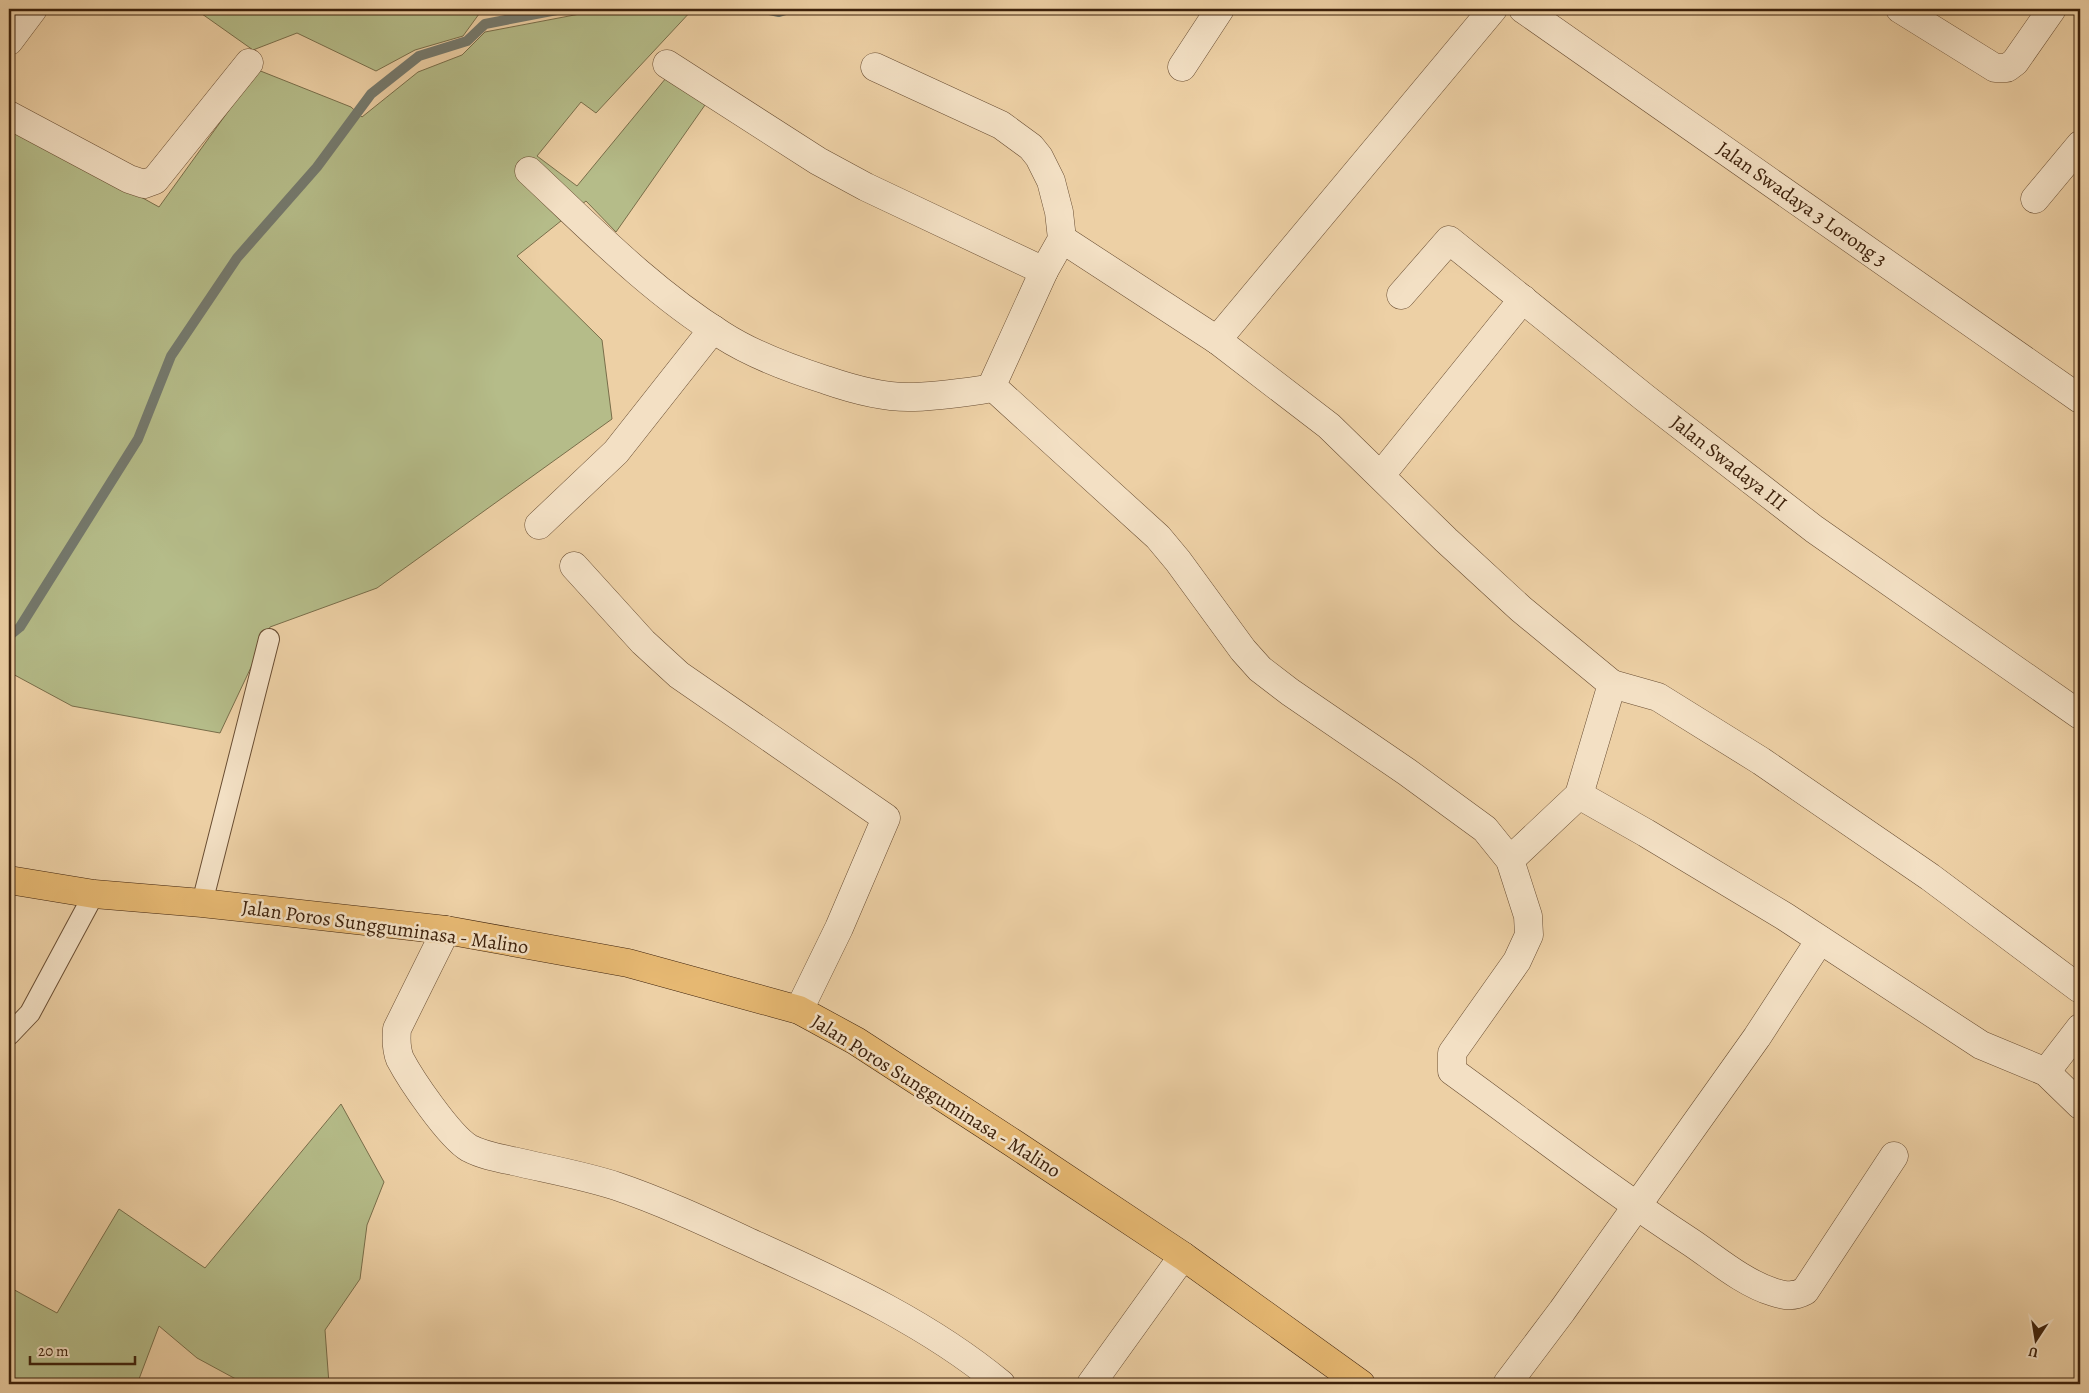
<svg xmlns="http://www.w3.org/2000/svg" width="2089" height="1393" font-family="Alegreya,serif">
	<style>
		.green { fill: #b5bc89; stroke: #796e4a }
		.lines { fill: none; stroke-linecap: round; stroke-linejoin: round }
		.stream { stroke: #757a6e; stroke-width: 10 }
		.lane-casing { stroke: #694d32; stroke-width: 22 }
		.street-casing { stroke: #694d32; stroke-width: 29 }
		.primary-casing { stroke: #3d210b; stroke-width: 29 }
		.lane { stroke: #f3e0c4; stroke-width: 20 }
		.street { stroke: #f3e0c4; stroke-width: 28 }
		.primary { stroke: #e6b872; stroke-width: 28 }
		.labels { text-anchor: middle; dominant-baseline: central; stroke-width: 5; stroke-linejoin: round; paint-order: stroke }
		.street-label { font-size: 20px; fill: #3d210b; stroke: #f3e0c4 }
	</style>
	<rect width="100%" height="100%" fill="#edd0a5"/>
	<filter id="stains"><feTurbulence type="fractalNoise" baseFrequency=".004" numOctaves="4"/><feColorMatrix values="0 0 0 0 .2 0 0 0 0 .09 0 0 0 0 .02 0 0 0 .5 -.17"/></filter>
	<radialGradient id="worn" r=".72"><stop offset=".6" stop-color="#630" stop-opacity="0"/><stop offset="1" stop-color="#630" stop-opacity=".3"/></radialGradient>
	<!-- green -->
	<g class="green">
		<path d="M 195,9 L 464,9 L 479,14 L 463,36 L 415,50 L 376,71 L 297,33 L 253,50 Z"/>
		<path d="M 606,9 L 693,9 L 596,113 L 581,102 L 537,156 L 577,186 L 666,78 L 705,105 L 616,232 L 586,201 L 517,256 L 602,340 L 612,419 L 377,588 L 270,627 L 220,733 L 72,706 L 9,672 L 9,124 L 159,207 L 258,70 L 351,107 L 362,117 L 418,72 L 462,55 L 485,32 Z"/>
		<path d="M 341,1104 L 384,1182 L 367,1225 L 360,1279 L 325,1330 L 329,1384 L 245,1384 L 197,1358 L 159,1326 L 139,1379 L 145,1384 L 9,1384 L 9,1287 L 57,1313 L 119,1209 L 205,1268 Z"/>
	</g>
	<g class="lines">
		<!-- stream -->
		<g class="stream">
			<path d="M 765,9 L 779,12 L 789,9"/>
			<path d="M 9,636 L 20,627 L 138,439 L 171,356 L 237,258 L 317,167 L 371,94 L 419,56 L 467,41 L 485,24 L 562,9"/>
		</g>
		<defs>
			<g id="lane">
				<path d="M 202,903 L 269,639"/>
				<path d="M 9,1035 L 30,1013 L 94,894"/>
			</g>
			<g id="street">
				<path d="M 1523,9 L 2080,399"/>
				<path d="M 1900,9 L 1995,68 L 2007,68 L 2015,62 L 2052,9"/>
				<path d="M 9,41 L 33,9"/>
				<path d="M 667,64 L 818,161 L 866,187 L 1044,271"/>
				<path d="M 875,67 L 1001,125 L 1031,147 L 1039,157 L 1051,181 L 1059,212 L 1062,239 L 1044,271 L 994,381 L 994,388 L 1158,537 L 1178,561 L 1243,650 L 1260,669 L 1290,692 L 1407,772 L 1485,829 L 1510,860 L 1528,916 L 1529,935 L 1517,961 L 1452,1053 L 1452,1071 C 1532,1129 1609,1189 1692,1243 C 1717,1260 1744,1283 1773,1292 C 1785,1296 1794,1297 1805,1291 L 1894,1156"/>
				<path d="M 1182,67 L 1220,9"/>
				<path d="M 9,115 L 129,179 L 144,184 L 155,180 L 249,63"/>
				<path d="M 529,171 C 590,228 650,290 722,335 C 753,355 791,369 826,380 C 852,389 880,397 908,397 C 937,397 966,392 994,388"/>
				<path d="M 2035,199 L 2080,145"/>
				<path d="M 1062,239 L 1217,340 L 1329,426 L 1446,540 L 1521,609 L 1612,684 L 1579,795 L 1510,860"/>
				<path d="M 1401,295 L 1449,240 L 1645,398 L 1814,529 L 2080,715"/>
				<path d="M 1217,340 L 1493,9"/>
				<path d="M 1381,475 L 1523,299"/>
				<path d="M 539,525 L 616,452 L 713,329"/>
				<path d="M 574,566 L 643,642 L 679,675 L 886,818 L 839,928 L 799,1010"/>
				<path d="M 1612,684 L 1658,697 L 1761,761 L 1930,877 L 2080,989"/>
				<path d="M 1579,795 L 1646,833 L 1784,916 L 1981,1045 L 2046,1072 L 2080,1105"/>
				<path d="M 446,930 L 397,1029 C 396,1040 396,1049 400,1059 C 411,1080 449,1136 469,1148 C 482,1155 498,1158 513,1161 C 547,1169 582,1175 616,1186 C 666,1203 714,1226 762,1248 C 846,1286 930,1325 1001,1384"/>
				<path d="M 2046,1072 L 2080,1028"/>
				<path d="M 1091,1384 L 1183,1256"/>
				<path d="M 1507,1384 L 1562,1311 L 1757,1037 L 1820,940"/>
			</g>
			<path id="primary" d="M 9,880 L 94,894 L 202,903 L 446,930 L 628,963 L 799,1010 L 856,1041 L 1013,1143 L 1183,1256 L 1361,1384"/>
		</defs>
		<!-- lane casing -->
		<use href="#lane" class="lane-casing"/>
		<!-- street casing -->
		<use href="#street" class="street-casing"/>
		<!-- primary casing -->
		<use href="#primary" class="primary-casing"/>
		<!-- lane -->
		<use href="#lane" class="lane"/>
		<!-- street -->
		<use href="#street" class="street"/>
		<!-- primary -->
		<use href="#primary" class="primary"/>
	</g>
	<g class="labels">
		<!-- street labels -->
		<g class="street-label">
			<text transform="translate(1802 204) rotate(35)">Jalan Swadaya 3 Lorong 3</text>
			<text transform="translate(1729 463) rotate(38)">Jalan Swadaya III</text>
			<text transform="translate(385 927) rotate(8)">Jalan Poros Sungguminasa - Malino</text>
			<text transform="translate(936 1096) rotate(32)">Jalan Poros Sungguminasa - Malino</text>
		</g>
	</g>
	<!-- margin -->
	<rect width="2089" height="1393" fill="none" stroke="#edd0a5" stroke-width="30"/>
	<rect x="10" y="10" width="2069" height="1373" fill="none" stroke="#3d210b" stroke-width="2.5"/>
	<rect x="15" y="15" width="2059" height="1363" fill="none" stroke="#3d210b"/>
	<!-- north arrow -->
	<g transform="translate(2036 1340) rotate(192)" stroke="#f3e0c4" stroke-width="4" paint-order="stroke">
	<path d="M0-4L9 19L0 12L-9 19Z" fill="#3d210b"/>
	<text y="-8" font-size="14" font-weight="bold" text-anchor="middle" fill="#3d210b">U</text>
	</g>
	<!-- scale -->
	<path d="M30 1356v8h105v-8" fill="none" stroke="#3d210b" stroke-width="2.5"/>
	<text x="38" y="1356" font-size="15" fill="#3d210b" stroke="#f3e0c4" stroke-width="4" paint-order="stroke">20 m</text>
	<rect width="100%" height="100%" filter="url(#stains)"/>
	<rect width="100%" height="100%" fill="url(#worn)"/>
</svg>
